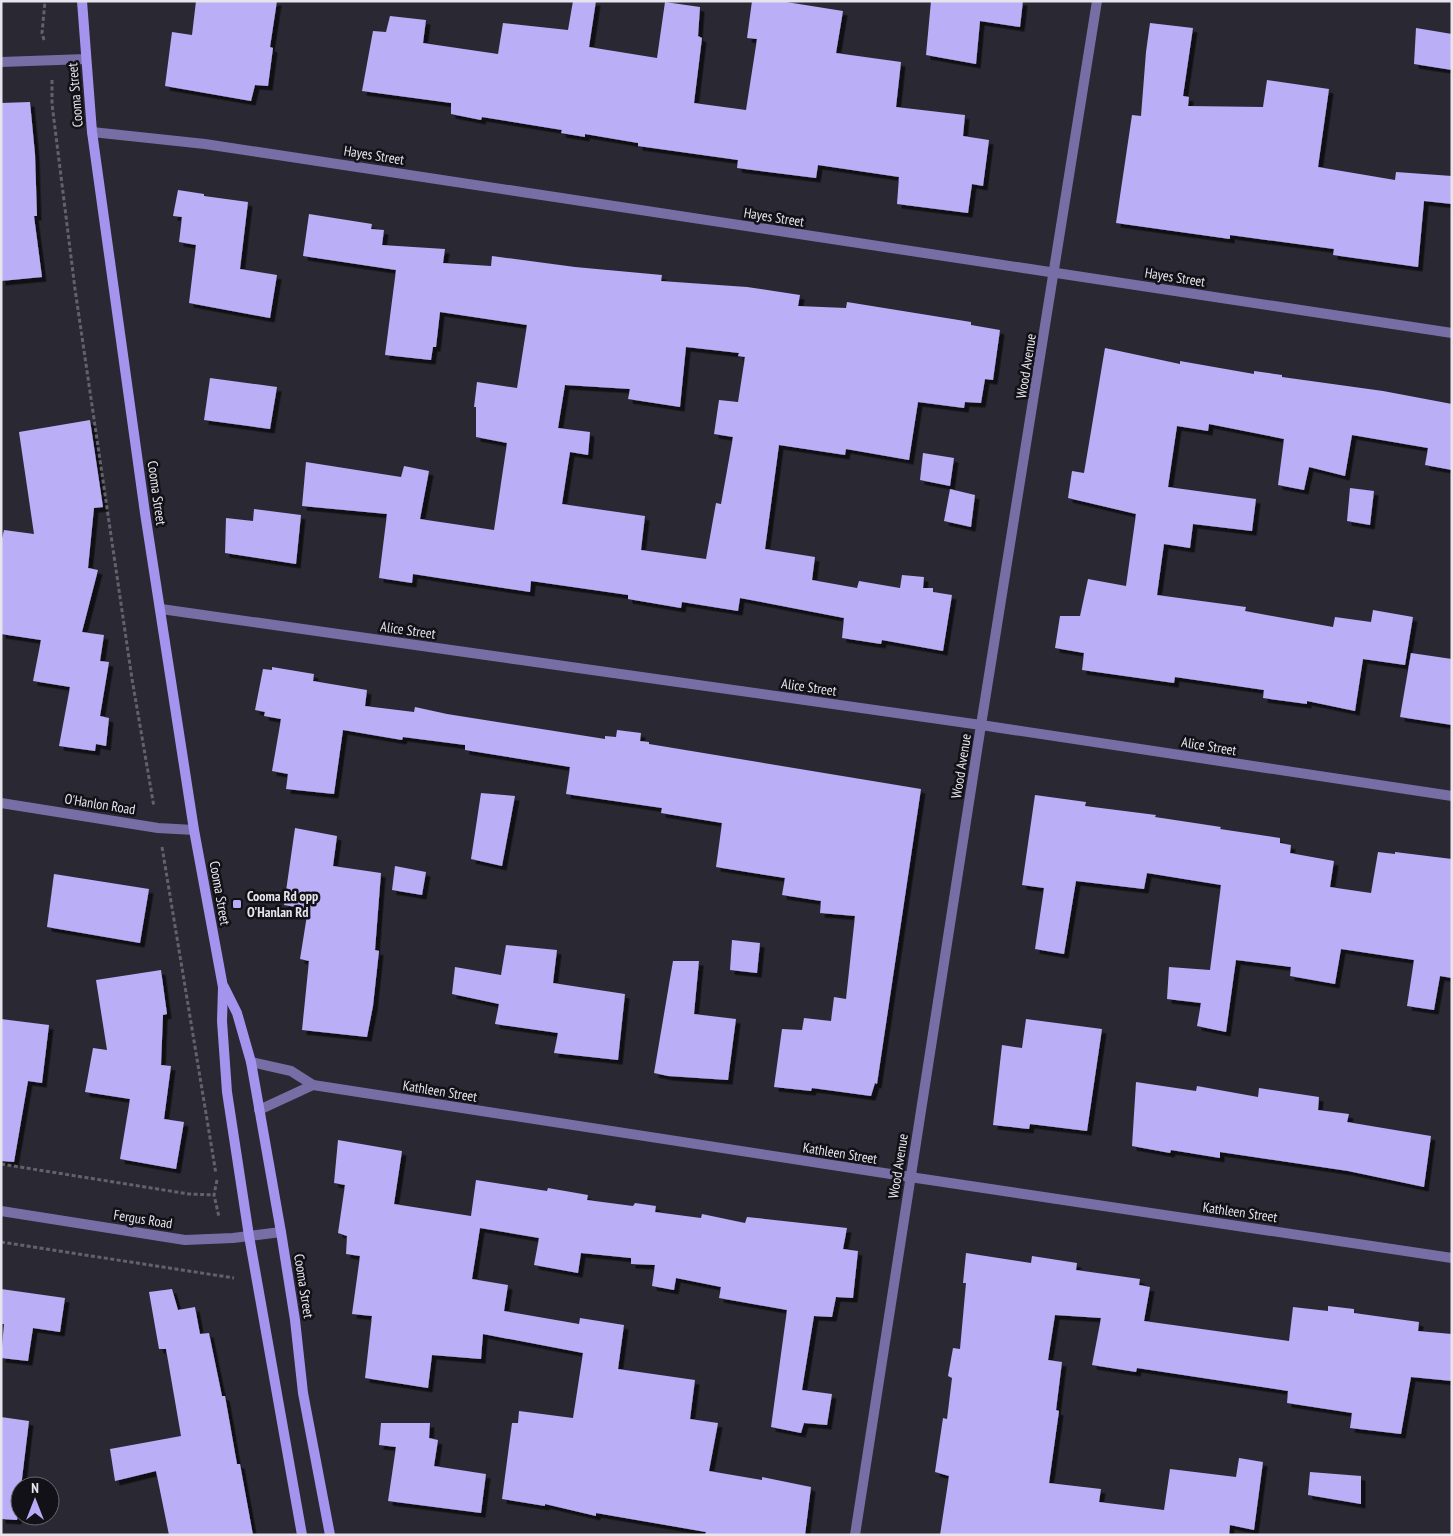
<svg xmlns="http://www.w3.org/2000/svg" width="1453" height="1536" font-family="'PT Sans Narrow',sans-serif">
	<style>
		.building { fill: #baaef7; fill-rule: evenodd; filter: url(#shadow) }
		.lines { fill: none; stroke-linecap: round; stroke-linejoin: round }
		.path { stroke: #63626c; stroke-width: 3; stroke-dasharray: 4 2.5; stroke-linecap: butt }
		.minor { stroke: #786ea6; stroke-width: 10 }
		.tertiary { stroke: #786ea6; stroke-width: 10 }
		.secondary { stroke: #a594ee; stroke-width: 10 }
		.poi-dot { fill: #b8abf7; stroke: #121117; stroke-width: 2 }
		.labels { text-anchor: middle; dominant-baseline: central; stroke-width: 5; stroke-linejoin: round; paint-order: stroke }
		.street-label { font-size: 14px; fill: #e6e5ed; stroke: #121117 }
		.poi-label { font-size: 14px; font-weight: bold; fill: #e6e5ed; stroke: #121117; text-anchor: start }
	</style>
	<defs>
		<filter id="shadow"><feDropShadow dx="4.5" dy="4.5" stdDeviation="0" flood-color="#0009"/></filter>
	</defs>
	<rect width="100%" height="100%" fill="#292833"/>
	<!-- building -->
	<g class="building">
		<path d="M 196,1 L 277,1 L 270,47 L 273,48 L 268,86 L 255,85 L 251,101 L 165,86 L 172,32 L 192,35 Z"/>
		<path d="M 573,1 L 596,1 L 589,47 L 657,58 L 665,2 L 700,7 L 698,36 L 702,38 L 694,103 L 746,110 L 757,39 L 747,38 L 752,1 L 780,1 L 843,11 L 836,53 L 901,62 L 896,107 L 965,115 L 963,136 L 989,140 L 983,186 L 972,184 L 968,213 L 897,204 L 899,177 L 818,165 L 816,178 L 737,168 L 738,160 L 638,146 L 638,143 L 585,134 L 585,137 L 561,133 L 562,130 L 482,117 L 481,120 L 451,114 L 451,103 L 362,91 L 373,31 L 386,32 L 390,16 L 426,20 L 423,43 L 498,54 L 503,23 L 568,30 Z"/>
		<path d="M 931,1 L 1023,1 L 1020,27 L 980,21 L 976,64 L 926,55 Z"/>
		<path d="M 1150,23 L 1193,28 L 1183,96 L 1189,97 L 1188,106 L 1263,107 L 1267,80 L 1329,89 L 1318,167 L 1395,180 L 1396,172 L 1452,176 L 1452,204 L 1424,201 L 1418,267 L 1333,255 L 1334,249 L 1230,235 L 1230,239 L 1116,223 L 1132,115 L 1141,116 L 1146,52 Z"/>
		<path d="M 1416,28 L 1452,34 L 1452,70 L 1414,64 Z"/>
		<path d="M 30,102 L 35,154 L 37,216 L 34,216 L 42,277 L 1,281 L 1,103 Z"/>
		<path d="M 178,190 L 204,194 L 204,196 L 248,202 L 240,269 L 277,275 L 270,318 L 189,303 L 196,245 L 179,242 L 182,217 L 173,216 Z"/>
		<path d="M 309,214 L 372,224 L 371,229 L 384,230 L 382,245 L 445,249 L 443,263 L 491,266 L 492,256 L 575,267 L 662,275 L 661,281 L 747,287 L 800,295 L 798,306 L 846,308 L 847,302 L 971,322 L 971,325 L 1000,330 L 993,380 L 985,379 L 981,403 L 965,402 L 964,408 L 918,402 L 909,460 L 846,449 L 845,455 L 779,445 L 765,549 L 815,557 L 812,580 L 857,588 L 859,581 L 900,588 L 902,575 L 924,577 L 923,588 L 933,588 L 933,592 L 952,595 L 943,651 L 882,640 L 881,644 L 842,638 L 844,618 L 740,598 L 738,611 L 682,602 L 681,608 L 628,599 L 628,595 L 531,581 L 530,592 L 413,574 L 412,583 L 379,578 L 387,514 L 302,506 L 306,462 L 401,477 L 404,466 L 429,471 L 420,519 L 494,530 L 507,443 L 476,437 L 476,407 L 474,407 L 477,382 L 517,388 L 527,325 L 440,312 L 436,347 L 433,347 L 431,360 L 385,355 L 396,270 L 303,256 ZM 686,347 L 739,353 L 738,356 L 745,357 L 738,402 L 719,400 L 714,434 L 733,437 L 721,504 L 716,503 L 706,559 L 641,550 L 645,516 L 562,504 L 570,452 L 588,455 L 590,432 L 558,428 L 565,385 L 630,389 L 628,399 L 680,407 Z"/>
		<path d="M 1105,348 L 1180,364 L 1180,361 L 1254,374 L 1254,371 L 1282,375 L 1282,377 L 1383,391 L 1452,404 L 1452,470 L 1425,465 L 1428,448 L 1352,435 L 1345,476 L 1309,467 L 1304,490 L 1278,485 L 1284,439 L 1209,424 L 1208,431 L 1177,426 L 1168,487 L 1256,499 L 1252,531 L 1193,524 L 1190,548 L 1164,544 L 1157,595 L 1246,607 L 1245,611 L 1333,627 L 1335,617 L 1371,622 L 1373,610 L 1413,617 L 1405,665 L 1363,659 L 1355,711 L 1307,701 L 1307,704 L 1263,698 L 1264,690 L 1175,677 L 1174,683 L 1082,670 L 1084,653 L 1055,648 L 1060,616 L 1080,616 L 1088,579 L 1126,586 L 1136,514 L 1068,498 L 1072,471 L 1084,473 Z"/>
		<path d="M 210,378 L 277,387 L 270,429 L 204,420 Z"/>
		<path d="M 90,420 L 103,507 L 94,508 L 88,568 L 98,570 L 82,632 L 104,635 L 100,661 L 109,662 L 100,716 L 109,718 L 106,746 L 96,744 L 95,751 L 59,746 L 70,687 L 33,681 L 41,640 L 1,634 L 1,543 L 4,530 L 34,534 L 19,432 Z"/>
		<path d="M 923,453 L 954,458 L 950,486 L 920,480 Z"/>
		<path d="M 1350,488 L 1374,491 L 1370,525 L 1347,521 Z"/>
		<path d="M 950,489 L 975,495 L 971,527 L 944,521 Z"/>
		<path d="M 254,509 L 301,515 L 296,564 L 225,553 L 226,518 L 253,521 Z"/>
		<path d="M 1411,653 L 1452,659 L 1452,725 L 1400,717 Z"/>
		<path d="M 272,667 L 314,674 L 313,681 L 367,690 L 365,706 L 414,712 L 415,707 L 447,714 L 605,739 L 605,736 L 616,737 L 617,730 L 641,733 L 640,741 L 649,742 L 649,744 L 921,789 L 877,1084 L 875,1083 L 871,1096 L 812,1088 L 811,1091 L 774,1087 L 782,1029 L 802,1030 L 804,1018 L 831,1021 L 834,997 L 846,999 L 855,916 L 820,913 L 821,901 L 782,895 L 785,878 L 716,867 L 722,823 L 661,813 L 662,808 L 566,794 L 570,767 L 465,750 L 465,745 L 403,737 L 402,740 L 343,730 L 334,794 L 286,789 L 288,774 L 272,771 L 281,719 L 264,716 L 265,712 L 255,710 L 263,669 L 272,670 Z"/>
		<path d="M 481,793 L 515,796 L 502,866 L 471,859 Z"/>
		<path d="M 1035,795 L 1086,802 L 1085,806 L 1156,815 L 1155,817 L 1221,827 L 1220,829 L 1280,838 L 1280,843 L 1291,845 L 1290,853 L 1334,861 L 1330,887 L 1371,893 L 1378,852 L 1395,854 L 1395,852 L 1452,859 L 1452,978 L 1440,976 L 1434,1010 L 1407,1006 L 1414,960 L 1341,949 L 1335,984 L 1290,976 L 1291,967 L 1236,960 L 1226,1032 L 1197,1026 L 1201,1003 L 1167,999 L 1169,967 L 1210,970 L 1221,885 L 1147,873 L 1144,889 L 1076,881 L 1064,954 L 1035,949 L 1044,888 L 1022,885 Z"/>
		<path d="M 295,828 L 337,836 L 333,866 L 381,873 L 375,950 L 379,951 L 373,1006 L 367,1037 L 302,1030 L 309,961 L 300,959 L 308,909 L 284,905 Z"/>
		<path d="M 395,866 L 426,872 L 422,895 L 392,890 Z"/>
		<path d="M 54,874 L 149,889 L 140,943 L 47,927 Z"/>
		<path d="M 732,940 L 760,943 L 757,973 L 730,970 Z"/>
		<path d="M 506,945 L 557,950 L 553,983 L 625,994 L 618,1060 L 554,1053 L 558,1033 L 495,1024 L 499,1004 L 452,994 L 455,967 L 501,975 Z"/>
		<path d="M 673,961 L 699,961 L 694,1014 L 736,1019 L 728,1080 L 668,1076 L 654,1073 Z"/>
		<path d="M 161,970 L 167,1014 L 163,1015 L 161,1065 L 171,1066 L 164,1119 L 184,1122 L 176,1169 L 120,1159 L 130,1099 L 85,1092 L 93,1048 L 107,1050 L 96,980 Z"/>
		<path d="M 1,1019 L 49,1025 L 42,1083 L 28,1081 L 14,1162 L 1,1161 Z"/>
		<path d="M 1026,1019 L 1102,1029 L 1087,1131 L 1030,1124 L 1029,1129 L 993,1125 L 1002,1045 L 1022,1048 Z"/>
		<path d="M 1136,1082 L 1196,1091 L 1197,1086 L 1258,1097 L 1259,1088 L 1319,1097 L 1318,1110 L 1349,1114 L 1347,1122 L 1431,1136 L 1424,1187 L 1348,1171 L 1220,1152 L 1220,1158 L 1171,1150 L 1170,1153 L 1132,1146 Z"/>
		<path d="M 338,1140 L 402,1151 L 394,1204 L 471,1216 L 476,1180 L 547,1191 L 548,1188 L 588,1195 L 587,1200 L 633,1206 L 635,1203 L 656,1206 L 655,1212 L 701,1218 L 702,1214 L 745,1223 L 747,1217 L 847,1228 L 843,1249 L 858,1251 L 853,1298 L 836,1297 L 832,1317 L 814,1316 L 802,1390 L 832,1394 L 827,1425 L 804,1423 L 801,1433 L 771,1427 L 787,1310 L 719,1298 L 721,1287 L 676,1278 L 674,1290 L 652,1286 L 655,1265 L 631,1264 L 631,1258 L 581,1253 L 578,1273 L 534,1265 L 539,1238 L 480,1228 L 472,1279 L 508,1285 L 504,1311 L 579,1324 L 580,1318 L 624,1325 L 618,1369 L 695,1380 L 690,1419 L 718,1423 L 709,1471 L 762,1480 L 762,1477 L 811,1487 L 805,1535 L 705,1535 L 706,1532 L 596,1513 L 596,1516 L 545,1504 L 545,1506 L 502,1499 L 512,1423 L 518,1423 L 519,1411 L 573,1418 L 583,1353 L 483,1334 L 481,1359 L 432,1355 L 428,1388 L 365,1378 L 372,1316 L 352,1314 L 360,1256 L 346,1254 L 347,1236 L 338,1233 L 345,1185 L 334,1183 Z"/>
		<path d="M 966,1253 L 1031,1263 L 1032,1256 L 1077,1263 L 1076,1270 L 1140,1279 L 1139,1285 L 1150,1287 L 1144,1321 L 1289,1341 L 1293,1307 L 1328,1311 L 1328,1306 L 1354,1309 L 1354,1313 L 1419,1322 L 1418,1331 L 1452,1334 L 1452,1381 L 1411,1377 L 1401,1434 L 1350,1428 L 1352,1413 L 1287,1403 L 1288,1391 L 1137,1368 L 1136,1372 L 1092,1365 L 1101,1318 L 1055,1315 L 1048,1360 L 1062,1362 L 1056,1410 L 1059,1411 L 1049,1483 L 1101,1489 L 1099,1502 L 1164,1510 L 1170,1469 L 1236,1477 L 1239,1458 L 1263,1462 L 1254,1530 L 1230,1525 L 1229,1535 L 940,1535 L 949,1476 L 935,1472 L 943,1418 L 947,1419 L 952,1378 L 948,1376 L 953,1348 L 960,1349 L 966,1283 L 963,1283 Z"/>
		<path d="M 1,1289 L 65,1298 L 60,1332 L 33,1328 L 28,1361 L 1,1358 L 4,1324 L 1,1324 Z"/>
		<path d="M 172,1289 L 178,1310 L 195,1307 L 200,1334 L 209,1333 L 222,1396 L 225,1396 L 237,1464 L 240,1464 L 253,1535 L 169,1535 L 156,1471 L 115,1481 L 110,1449 L 181,1436 L 166,1349 L 159,1349 L 149,1292 Z"/>
		<path d="M 1,1417 L 29,1421 L 17,1520 L 1,1519 Z"/>
		<path d="M 381,1423 L 430,1423 L 429,1438 L 438,1440 L 434,1466 L 486,1474 L 481,1513 L 388,1501 L 396,1447 L 379,1445 Z"/>
		<path d="M 1310,1472 L 1361,1476 L 1361,1504 L 1308,1495 Z"/>
	</g>
	<g class="lines">
		<!-- path -->
		<g class="path">
			<path d="M 44,40 L 42,33 L 45,1"/>
			<path d="M 52,80 L 52,104 L 75,289 L 132,679 L 154,807"/>
			<path d="M 162,847 L 216,1174"/>
			<path d="M 1,1164 L 189,1194 L 214,1195"/>
			<path d="M 217,1180 L 214,1195 L 219,1217"/>
			<path d="M 1,1242 L 234,1278"/>
		</g>
		<!-- minor -->
		<g class="minor">
			<path d="M 1,62 L 86,59"/>
			<path d="M 92,132 L 205,144 L 1452,333"/>
			<path d="M 161,609 L 981,725 L 1452,796"/>
			<path d="M 1,803 L 158,828 L 194,830"/>
			<path d="M 251,1062 L 291,1071 L 313,1085 L 910,1177 L 1452,1258"/>
			<path d="M 259,1110 L 313,1085"/>
			<path d="M 855,1535 L 981,725 L 1097,1"/>
		</g>
		<!-- tertiary -->
		<path class="tertiary" d="M 1,1211 L 185,1240 L 233,1238 L 281,1232"/>
		<!-- secondary -->
		<g class="secondary">
			<path d="M 82,1 L 92,132 L 145,513 L 194,830 L 223,987 L 222,1021 L 227,1092 L 249,1236 L 302,1535"/>
			<path d="M 224,987 L 237,1013 L 251,1062 L 281,1232 L 295,1320 L 303,1393 L 330,1535"/>
		</g>
	</g>
	<!-- markers -->
	<rect class="poi-dot" x="232" y="899" width="10" height="10" rx="2.5"/>
	<g class="labels">
		<!-- street labels -->
		<g class="street-label">
			<text transform="translate(75 95) rotate(-95)">Cooma Street</text>
			<text transform="translate(374 155) rotate(9)">Hayes Street</text>
			<text transform="translate(774 217) rotate(9)">Hayes Street</text>
			<text transform="translate(1175 277) rotate(9)">Hayes Street</text>
			<text transform="translate(1026 366) rotate(-81)">Wood Avenue</text>
			<text transform="translate(157 493) rotate(82)">Cooma Street</text>
			<text transform="translate(408 630) rotate(8)">Alice Street</text>
			<text transform="translate(809 687) rotate(8)">Alice Street</text>
			<text transform="translate(1209 746) rotate(9)">Alice Street</text>
			<text transform="translate(961 766) rotate(-81)">Wood Avenue</text>
			<text transform="translate(100 804) rotate(9)">O'Hanlon Road</text>
			<text transform="translate(220 893) rotate(80)">Cooma Street</text>
			<text transform="translate(440 1091) rotate(9)">Kathleen Street</text>
			<text transform="translate(840 1153) rotate(9)">Kathleen Street</text>
			<text transform="translate(898 1166) rotate(-81)">Wood Avenue</text>
			<text transform="translate(1240 1212) rotate(8)">Kathleen Street</text>
			<text transform="translate(143 1219) rotate(9)">Fergus Road</text>
			<text transform="translate(304 1286) rotate(81)">Cooma Street</text>
		</g>
		<!-- poi labels -->
		<g class="poi-label">
			<text x="247" y="896">Cooma Rd opp<tspan x="247" dy="16">O'Hanlan Rd</tspan></text>
		</g>
	</g>
	<!-- border -->
	<rect width="1453" height="1536" fill="none" stroke="#e6e5ed" stroke-width="5"/>
	<!-- north arrow -->
	<g transform="translate(35 1501)"><circle r="24" fill="#121117" stroke="#67666d"/>
	<path d="M0-4L9 19L0 12L-9 19Z" fill="#b8abf7"/>
	<text y="-8" font-size="14" font-weight="bold" text-anchor="middle" fill="#e6e5ed">N</text>
	</g>
</svg>
